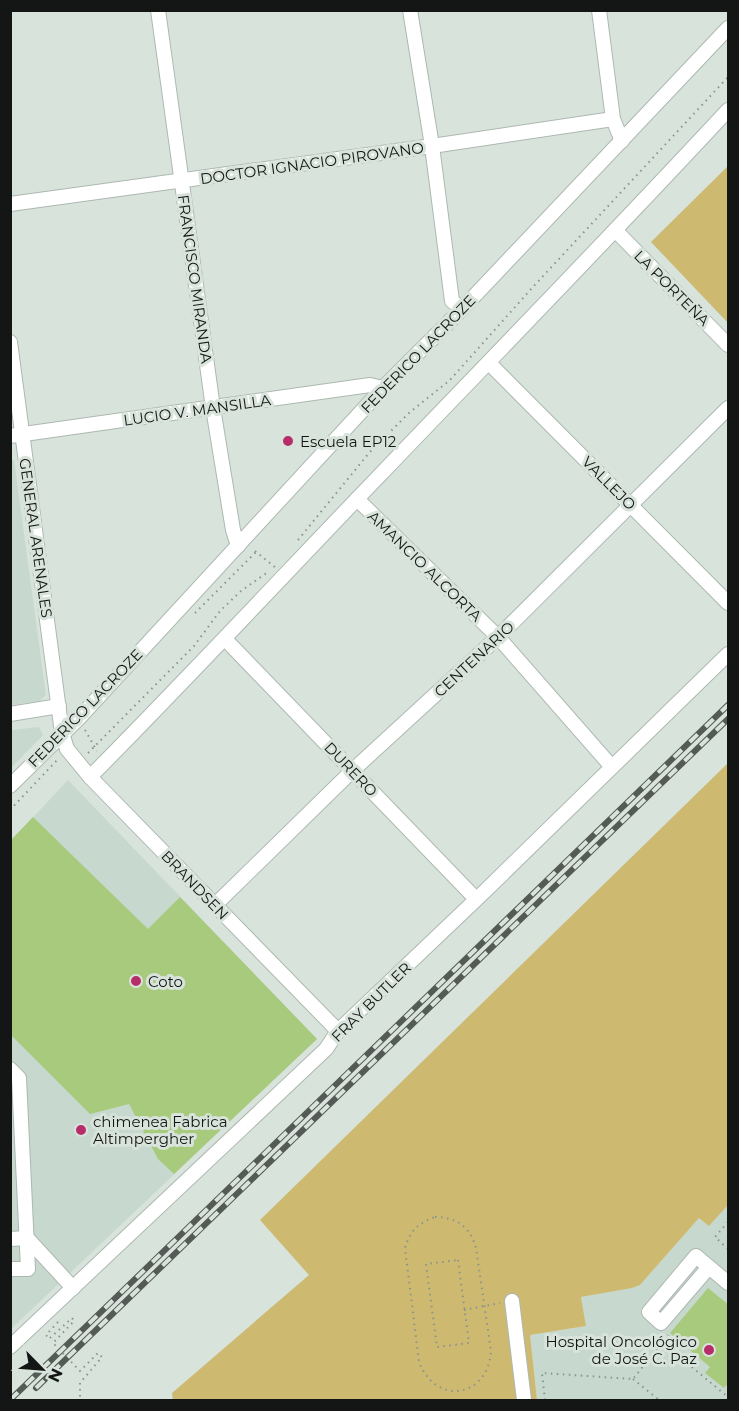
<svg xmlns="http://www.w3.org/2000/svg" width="739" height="1411" font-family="Montserrat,sans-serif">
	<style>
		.built { fill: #c7d9ce }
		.green { fill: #cdba70 }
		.building { fill: #a8ca7c }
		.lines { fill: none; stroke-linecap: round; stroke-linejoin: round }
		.minor-casing { stroke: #adb8b1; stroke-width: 16 }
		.path { stroke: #8b938e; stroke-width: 2; stroke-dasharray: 1.5 4.5; stroke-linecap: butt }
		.minor { stroke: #fff; stroke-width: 14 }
		.rail-casing { stroke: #545a56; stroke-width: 6 }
		.rail { stroke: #d8e3dc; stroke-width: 4; stroke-dasharray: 11; stroke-linecap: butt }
		.poi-dot { fill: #b72d69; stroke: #d8e3dc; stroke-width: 2 }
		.labels { text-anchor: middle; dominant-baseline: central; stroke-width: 6; stroke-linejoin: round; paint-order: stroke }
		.street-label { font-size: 15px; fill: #131614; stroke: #d8e3dc }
		.poi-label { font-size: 15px; fill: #131614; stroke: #d8e3dc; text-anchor: start }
	</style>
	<rect width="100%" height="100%" fill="#d8e3dc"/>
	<!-- built -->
	<g class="built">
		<path d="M 10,459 L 14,460 L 46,695 L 40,701 L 11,705 Z"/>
		<path d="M 39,727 L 43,735 L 11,768 L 11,730 Z"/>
		<path d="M 68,780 L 317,1039 L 11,1329 L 11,841 Z"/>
		<path d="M 728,1205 L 728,1400 L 537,1400 L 530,1335 L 586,1326 L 581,1297 L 632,1288 L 640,1285 L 700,1217 L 709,1226 Z"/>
	</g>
	<!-- green -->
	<g class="green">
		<path d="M 728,166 L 728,323 L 651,242 Z"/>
		<path d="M 728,763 L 728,1205 L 709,1226 L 699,1218 L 640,1285 L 632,1288 L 581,1297 L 586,1326 L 530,1335 L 537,1400 L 173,1400 L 172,1393 L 309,1275 L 260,1220 Z"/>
	</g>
	<!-- building -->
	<g class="building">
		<path d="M 33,817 L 148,929 L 180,897 L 317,1039 L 174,1174 L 158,1159 L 129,1104 L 90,1114 L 10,1034 L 10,841 Z"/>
		<path d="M 708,1288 L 729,1305 L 729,1382 L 724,1388 L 705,1373 L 710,1367 L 670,1333 Z"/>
	</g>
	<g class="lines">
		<defs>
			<g id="minor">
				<path d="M 158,10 L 213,408 L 233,530 L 238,546"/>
				<path d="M 410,10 L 432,146 L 452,301 L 462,309"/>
				<path d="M 599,10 L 613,119 L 622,141"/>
				<path d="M 10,204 L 432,146 L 613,119"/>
				<path d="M 616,231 L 728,345"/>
				<path d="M 10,342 L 62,733 L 67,749 L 90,777 L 338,1031"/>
				<path d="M 489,363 L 728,603"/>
				<path d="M 10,436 L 370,385 L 383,388"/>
				<path d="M 357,499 L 498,637 L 612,767"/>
				<path d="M 225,639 L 476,899"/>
				<path d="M 10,714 L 59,706"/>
				<path d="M 90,777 C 188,678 283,576 379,476 C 496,354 614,233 728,110"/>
				<path d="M 10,786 L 79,718 L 383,388 L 462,309 L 728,28"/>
				<path d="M 215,905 L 352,771 L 498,637 L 728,408"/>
				<path d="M 10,1069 L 19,1078 L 28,1269 L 10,1269"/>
				<path d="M 10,1239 L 27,1238 L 73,1288"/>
				<path d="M 709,1267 L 661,1323 L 649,1312 L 696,1256 L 728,1283"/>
				<path d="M 512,1301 L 524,1400"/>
				<path d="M 10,1347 L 326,1049 L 338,1031 L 484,892 L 728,654"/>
			</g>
		</defs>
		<!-- minor casing -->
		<use href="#minor" class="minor-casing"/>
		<!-- path -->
		<g class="path">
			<path d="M 298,540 L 369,453 L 409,413 L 450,380 L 532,288 L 728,77"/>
			<path d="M 255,551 L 276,568"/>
			<path d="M 195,613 L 256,552"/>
			<path d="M 85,730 L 97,751"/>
			<path d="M 88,753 L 194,646 L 220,611 L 241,591 L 268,572"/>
			<path d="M 10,810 L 59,758"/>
			<path d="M 435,1217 C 457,1217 470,1227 476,1248 L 491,1351 C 488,1398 436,1406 419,1362 L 405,1248 C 410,1231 418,1223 435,1217 Z"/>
			<path d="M 728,1222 L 715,1237 L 728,1249"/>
			<path d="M 458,1260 L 469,1343 L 437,1347 L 426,1264 Z"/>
			<path d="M 464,1310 L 500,1303"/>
			<path d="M 58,1322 L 46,1335 L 49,1339 L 72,1318 L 74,1321 L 53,1343 L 80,1371 L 98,1353 L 102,1357 L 80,1383 L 80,1400"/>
			<path d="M 664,1344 L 728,1397"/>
			<path d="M 633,1379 L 659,1400"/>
			<path d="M 545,1400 L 542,1373 L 633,1379 L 668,1335"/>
		</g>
		<!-- minor -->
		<use href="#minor" class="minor"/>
		<defs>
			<g id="rail">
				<path d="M 36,1388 L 728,719"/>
				<path d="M 10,1400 L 728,705"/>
			</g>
		</defs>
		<!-- rail casing -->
		<use href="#rail" class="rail-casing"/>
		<!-- rail -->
		<use href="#rail" class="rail"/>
	</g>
	<!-- markers -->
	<g class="poi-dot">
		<circle cx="288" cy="441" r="6"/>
		<circle cx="136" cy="981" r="6"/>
		<circle cx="81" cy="1130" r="6"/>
		<circle cx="709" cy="1350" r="6"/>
	</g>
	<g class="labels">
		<!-- street labels -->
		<g class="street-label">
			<text transform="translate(312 163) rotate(-8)">DOCTOR IGNACIO PIROVANO</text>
			<text transform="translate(195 279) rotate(82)">FRANCISCO MIRANDA</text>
			<text transform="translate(672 288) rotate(45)">LA PORTEÑA</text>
			<text transform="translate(418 354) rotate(-46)">FEDERICO LACROZE</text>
			<text transform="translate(197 410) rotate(-8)">LUCIO V. MANSILLA</text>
			<text transform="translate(609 483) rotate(45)">VALLEJO</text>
			<text transform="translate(36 538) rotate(82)">GENERAL ARENALES</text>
			<text transform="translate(425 566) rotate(44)">AMANCIO ALCORTA</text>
			<text transform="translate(474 659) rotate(-43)">CENTENARIO</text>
			<text transform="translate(85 708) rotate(-46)">FEDERICO LACROZE</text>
			<text transform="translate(351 769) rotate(46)">DURERO</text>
			<text transform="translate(195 885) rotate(46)">BRANDSEN</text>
			<text transform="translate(371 1002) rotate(-45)">FRAY BUTLER</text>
		</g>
		<!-- poi labels -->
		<g class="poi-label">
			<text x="300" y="441">Escuela EP12</text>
			<text x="148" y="981">Coto</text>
			<text x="93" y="1121">chimenea Fabrica<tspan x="93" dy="17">Altimpergher</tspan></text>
			<text x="697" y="1341" text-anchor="end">Hospital Oncológico<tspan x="697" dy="17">de José C. Paz</tspan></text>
		</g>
	</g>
	<!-- border -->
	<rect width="739" height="1411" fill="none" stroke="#131614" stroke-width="24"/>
	<!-- north arrow -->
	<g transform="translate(42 1369) rotate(115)" stroke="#d8e3dc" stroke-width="4.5" paint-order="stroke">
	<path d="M0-4.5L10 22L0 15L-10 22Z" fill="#131614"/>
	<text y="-9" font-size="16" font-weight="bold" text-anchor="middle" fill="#131614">N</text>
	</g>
</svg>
